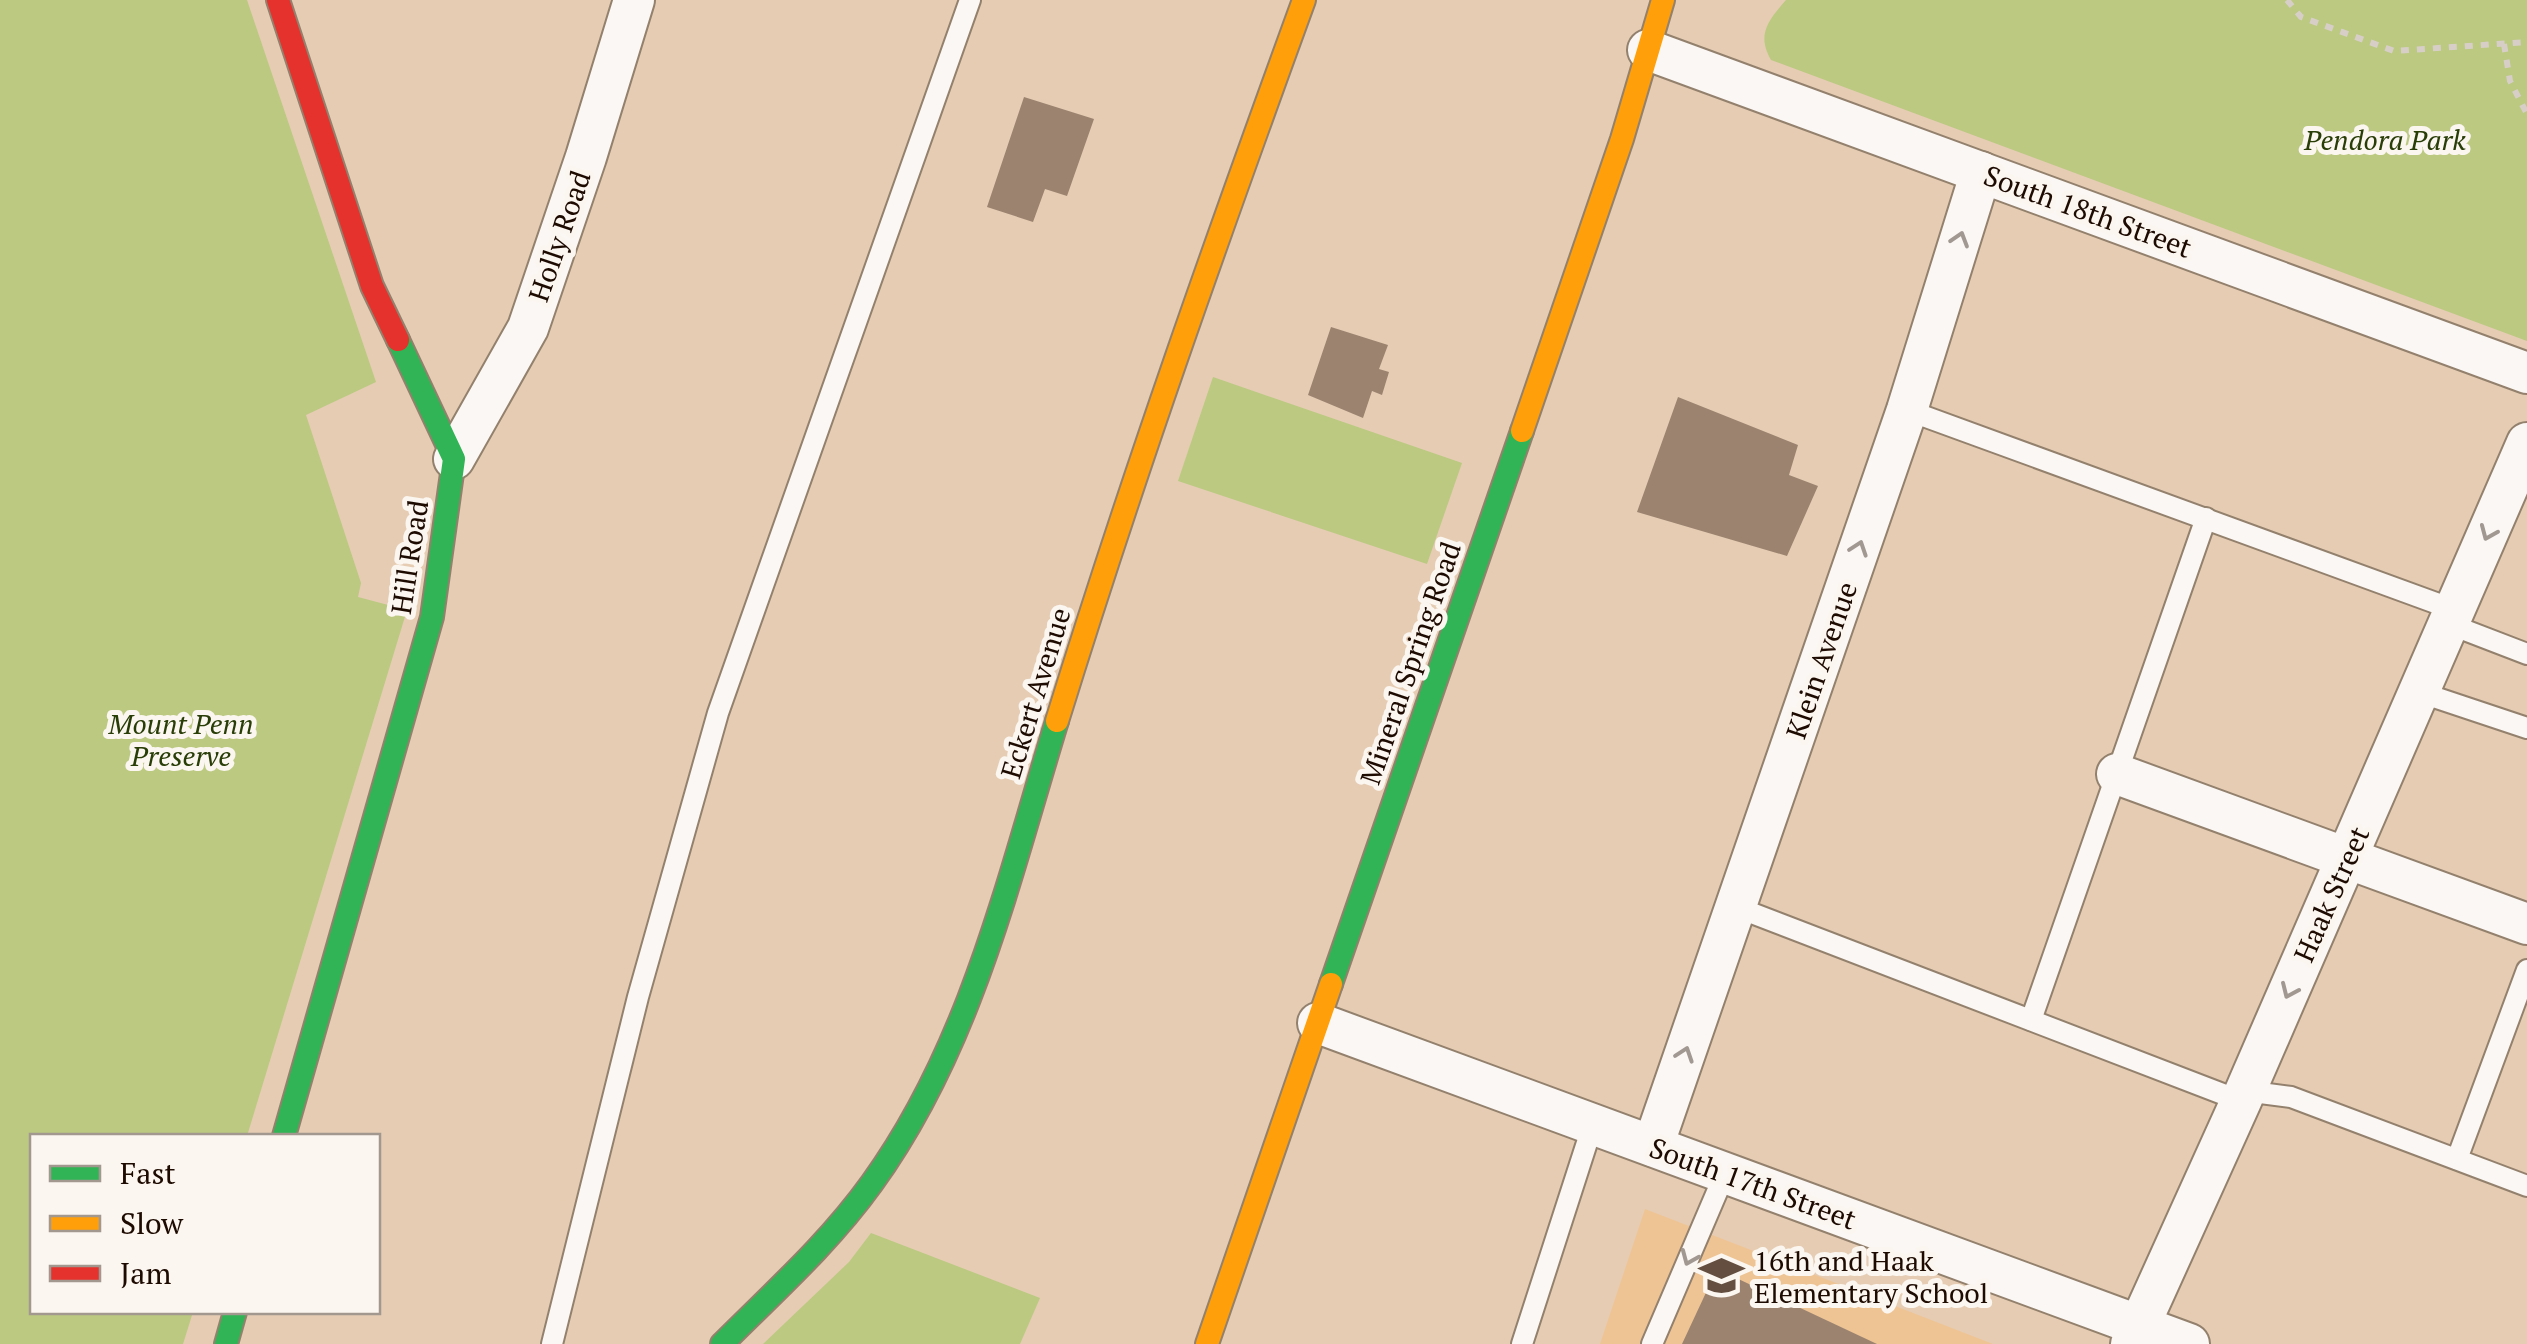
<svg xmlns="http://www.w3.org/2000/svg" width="2527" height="1344" font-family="'PT Serif',serif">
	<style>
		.built { fill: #efc494 }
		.green { fill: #bbc981 }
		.building { fill: #9b8370 }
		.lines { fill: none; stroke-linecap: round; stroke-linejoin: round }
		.lane-casing { stroke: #93816d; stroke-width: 24 }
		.street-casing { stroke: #93816d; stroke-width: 44 }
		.fast-casing { stroke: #93816d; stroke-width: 26 }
		.slow-casing { stroke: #93816d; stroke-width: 26 }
		.jam-casing { stroke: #93816d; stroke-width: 26 }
		.path { stroke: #d7cfc7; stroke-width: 6; stroke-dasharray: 8 8; stroke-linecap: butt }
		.lane { stroke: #fbf7f4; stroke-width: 20 }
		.street { stroke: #fbf7f4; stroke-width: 40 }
		.fast { stroke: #30b455; stroke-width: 22 }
		.slow { stroke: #ff9f0a; stroke-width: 22 }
		.jam { stroke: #e5322d; stroke-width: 22 }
		.oneway { stroke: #a29892 }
		.labels { text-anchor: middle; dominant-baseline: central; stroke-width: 10; stroke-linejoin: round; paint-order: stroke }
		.park-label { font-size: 28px; font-style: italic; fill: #293d07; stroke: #fbf6f0 }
		.street-label { font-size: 28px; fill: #1d0a00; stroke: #fbf6f0 }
		.poi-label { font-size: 28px; fill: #1d0a00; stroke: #fbf6f0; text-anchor: start }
	</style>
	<rect width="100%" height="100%" fill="#e5ccb3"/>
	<!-- built -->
	<path class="built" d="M 1645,1209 L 1993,1344 L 1600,1344 Z"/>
	<!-- green -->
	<g class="green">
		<path d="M 0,0 L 247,0 L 376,382 L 306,415 L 361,583 L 358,597 L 407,610 L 247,1136 L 32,1136 L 32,1312 L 193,1312 L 183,1344 L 0,1344 Z"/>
		<path d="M 1786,0 L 2527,0 L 2527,341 L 1771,60 C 1756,34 1769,20 1786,0 Z"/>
		<path d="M 1213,377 L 1462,463 L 1427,564 L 1178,481 Z"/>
		<path d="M 871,1233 L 1040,1298 L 1020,1344 L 763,1344 L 849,1262 Z"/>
	</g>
	<!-- building -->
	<g class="building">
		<path d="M 1024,97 L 1094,119 L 1067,196 L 1045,189 L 1033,222 L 987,207 Z"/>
		<path d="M 1331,327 L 1388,345 L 1379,369 L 1389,372 L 1382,395 L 1372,391 L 1363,418 L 1308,395 Z"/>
		<path d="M 1678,397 L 1798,445 L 1789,475 L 1818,486 L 1787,556 L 1637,512 Z"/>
		<path d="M 1717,1269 L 1877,1344 L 1682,1344 Z"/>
	</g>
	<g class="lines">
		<defs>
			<g id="lane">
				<path d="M 1907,410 L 2455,610"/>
				<path d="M 2449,624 L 2527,654"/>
				<path d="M 2419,692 L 2527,728"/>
				<path d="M 1736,907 L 2241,1101"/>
				<path d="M 2031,1020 L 2206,518"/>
				<path d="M 2245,1091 L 2291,1097 L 2527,1186"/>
				<path d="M 2457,1159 L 2527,970"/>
				<path d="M 552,1344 L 638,997 L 718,713 L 970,0"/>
				<path d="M 1522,1344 L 1593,1124"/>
				<path d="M 1652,1344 L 1726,1171"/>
			</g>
			<g id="street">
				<path d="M 1648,50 L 2527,373"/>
				<path d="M 454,459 L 528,328 L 586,157 L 634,0"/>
				<path d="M 2117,774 L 2527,924"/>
				<path d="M 1318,1023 L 2189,1344"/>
				<path d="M 1653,1146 L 1907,410 L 1981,172"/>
				<path d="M 2131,1344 L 2241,1101 L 2527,443"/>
			</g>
			<g id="fast">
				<path d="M 1331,984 L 1522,431"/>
				<path d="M 284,1136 L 432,617 L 454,459 L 398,340"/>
				<path d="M 226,1344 L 235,1312"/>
				<path d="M 722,1344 C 774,1292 829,1243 872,1183 C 971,1046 1008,880 1057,721"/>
			</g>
			<g id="slow">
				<path d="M 1522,431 L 1622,139 L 1663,0"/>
				<path d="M 1057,721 C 1132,478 1217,239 1304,0"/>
				<path d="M 1207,1344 L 1331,984"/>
			</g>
			<path id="jam" d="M 278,0 L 372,286 L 398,340"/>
		</defs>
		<!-- lane casing -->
		<use href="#lane" class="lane-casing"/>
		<!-- street casing -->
		<use href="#street" class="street-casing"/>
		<!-- fast casing -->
		<use href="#fast" class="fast-casing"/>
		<!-- slow casing -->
		<use href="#slow" class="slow-casing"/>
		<!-- jam casing -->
		<use href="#jam" class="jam-casing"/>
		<!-- path -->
		<g class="path">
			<path d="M 2287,0 L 2301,17 L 2394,51 L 2527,42"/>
			<path d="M 2504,44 L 2510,81 L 2527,114"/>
		</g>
		<!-- lane -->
		<use href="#lane" class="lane"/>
		<!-- street -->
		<use href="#street" class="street"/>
		<!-- fast -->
		<use href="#fast" class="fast"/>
		<!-- slow -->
		<use href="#slow" class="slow"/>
		<!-- jam -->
		<use href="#jam" class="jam"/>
	</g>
	<!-- one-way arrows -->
	<defs><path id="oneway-chevron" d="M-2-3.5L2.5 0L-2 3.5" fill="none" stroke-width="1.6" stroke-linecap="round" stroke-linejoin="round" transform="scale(2.5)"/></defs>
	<g class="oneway">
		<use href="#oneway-chevron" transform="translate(1960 239) rotate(-73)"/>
		<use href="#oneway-chevron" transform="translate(2488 533) rotate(113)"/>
		<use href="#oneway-chevron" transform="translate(1859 548) rotate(-71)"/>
		<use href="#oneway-chevron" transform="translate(2289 991) rotate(114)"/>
		<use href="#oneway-chevron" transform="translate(1685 1054) rotate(-71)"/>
		<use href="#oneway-chevron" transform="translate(1689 1258) rotate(113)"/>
	</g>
	<!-- icons -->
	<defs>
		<symbol id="school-bare" viewBox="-9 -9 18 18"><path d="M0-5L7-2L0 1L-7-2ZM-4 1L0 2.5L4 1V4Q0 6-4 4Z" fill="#634e3f" stroke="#fbf6f0" stroke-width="2.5" paint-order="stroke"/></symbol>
	</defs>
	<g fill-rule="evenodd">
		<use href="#school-bare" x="1690" y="1244" width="63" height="63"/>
	</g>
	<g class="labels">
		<!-- park labels -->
		<g class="park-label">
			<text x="2385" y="139">Pendora Park</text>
			<text x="181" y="723">Mount Penn<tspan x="181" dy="32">Preserve</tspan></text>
		</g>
		<!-- street labels -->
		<g class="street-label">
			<text transform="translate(2088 211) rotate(20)">South 18th Street</text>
			<text transform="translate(559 236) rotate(-71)">Holly Road</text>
			<text transform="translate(409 557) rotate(-81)">Hill Road</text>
			<text transform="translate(1821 660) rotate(-71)">Klein Avenue</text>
			<text transform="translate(1410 663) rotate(-71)">Mineral Spring Road</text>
			<text transform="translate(1035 693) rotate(-73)">Eckert Avenue</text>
			<text transform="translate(2331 894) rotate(-66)">Haak Street</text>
			<text transform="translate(1753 1183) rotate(20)">South 17th Street</text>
		</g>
		<!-- poi labels -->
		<g class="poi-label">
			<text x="1754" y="1260">16th and Haak<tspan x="1754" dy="32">Elementary School</tspan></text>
		</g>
	</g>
	<!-- legend -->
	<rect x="30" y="1134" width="350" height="180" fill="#fbf6f0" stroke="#a29890" stroke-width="2.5"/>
	<rect x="50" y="1166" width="50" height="15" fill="#30b455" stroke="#a29890" stroke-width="2.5"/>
	<text x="120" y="1184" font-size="30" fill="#1d0a00">Fast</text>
	<rect x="50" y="1216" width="50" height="15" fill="#ff9f0a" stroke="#a29890" stroke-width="2.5"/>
	<text x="120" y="1234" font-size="30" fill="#1d0a00">Slow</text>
	<rect x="50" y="1266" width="50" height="15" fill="#e5322d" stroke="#a29890" stroke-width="2.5"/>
	<text x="120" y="1284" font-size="30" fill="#1d0a00">Jam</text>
</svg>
